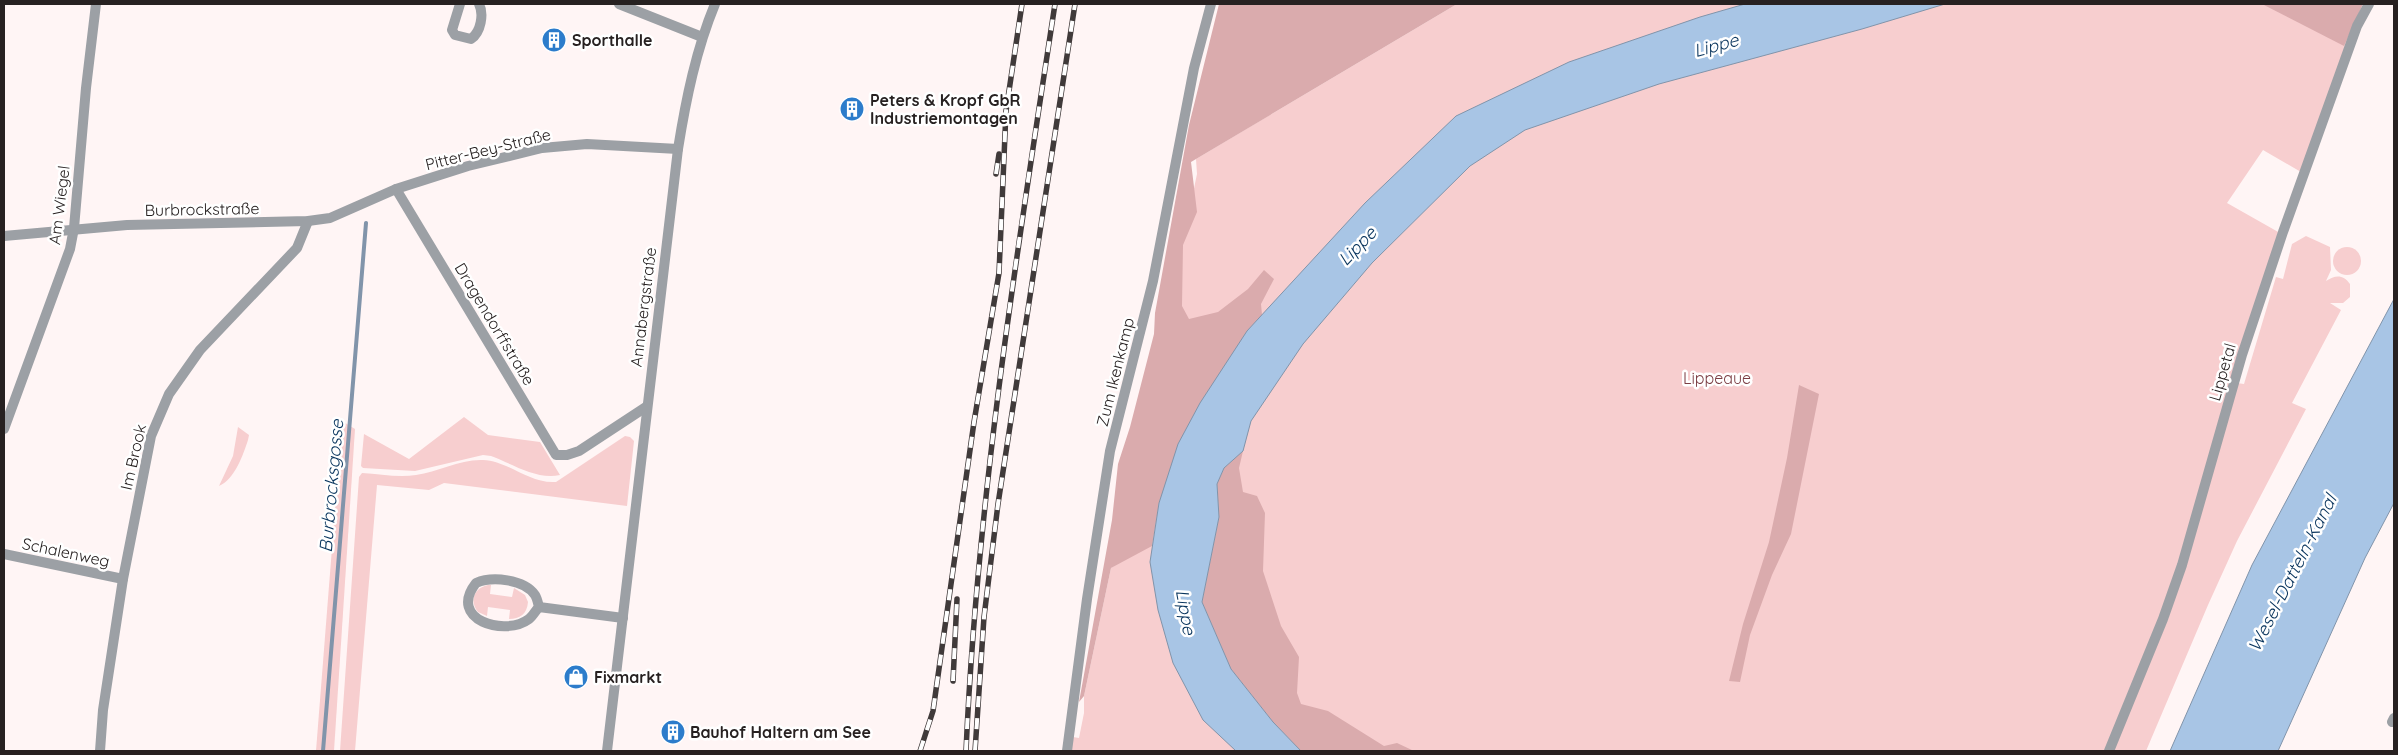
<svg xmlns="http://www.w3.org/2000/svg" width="2398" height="755" font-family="Quicksand,sans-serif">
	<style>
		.green { fill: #f7cecf }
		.forest { fill: #daabad }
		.water { fill: #a8c5e5; stroke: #8194aa }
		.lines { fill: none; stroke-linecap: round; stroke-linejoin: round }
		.stream { stroke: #8194aa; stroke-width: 4 }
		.street { stroke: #9ca0a5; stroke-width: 10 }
		.rail-casing { stroke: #403a3a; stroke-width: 5.5 }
		.rail { stroke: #fff; stroke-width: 4; stroke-dasharray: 11; stroke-linecap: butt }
		.labels { text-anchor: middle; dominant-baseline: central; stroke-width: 5; stroke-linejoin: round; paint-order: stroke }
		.poi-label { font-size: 16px; font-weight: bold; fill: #272121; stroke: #fff; text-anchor: start }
		.street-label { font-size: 16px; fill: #272121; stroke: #fff }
		.park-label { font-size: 16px; fill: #7b3d43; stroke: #fff }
		.water-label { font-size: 18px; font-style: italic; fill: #08345d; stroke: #fff }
	</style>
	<rect width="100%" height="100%" fill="#fff5f5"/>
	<!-- green -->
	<g class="green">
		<path d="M 1457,4 L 2355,4 L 2359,10 L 2301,172 L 2263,150 L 2227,203 L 2280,233 C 2242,356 2206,480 2165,603 C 2148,653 2121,700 2107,751 L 1071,751 L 1073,737 L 1079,738 L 1084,713 L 1084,696 L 1111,568 L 1115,565 L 1197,174 L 1196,159 Z"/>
		<path d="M 2306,236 L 2330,247 L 2331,270 L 2326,281 C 2335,275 2343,274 2350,284 L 2350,297 L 2343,303 L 2330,303 L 2341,310 L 2292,403 L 2306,409 L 2237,541 L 2208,605 L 2146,751 L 2113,751 L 2168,619 L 2237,383 L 2244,384 L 2276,277 L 2283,279 L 2292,244 Z"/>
		<circle cx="2347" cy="261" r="14"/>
		<path d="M 464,417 L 488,435 L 540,442 L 560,475 C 536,480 513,464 491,456 L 483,455 L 415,471 L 363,468 L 361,466 L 364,434 L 409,459 Z"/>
		<path d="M 342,421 L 355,429 L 334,751 L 316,751 Z"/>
		<path d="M 238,427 L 249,435 L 248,440 C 243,455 235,479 219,486 L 233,456 Z"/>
		<path d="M 625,436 L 630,437 L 634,441 L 627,506 L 444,483 L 429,490 L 377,485 L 355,751 L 340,751 L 359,477 L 362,473 C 380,474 399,478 416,475 C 438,472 460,459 483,460 C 509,461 529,484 556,482 Z"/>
		<path d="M 488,585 L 491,585 L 490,594 L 512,597 L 514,588 L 525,595 L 528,602 C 527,614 520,619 509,619 L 510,610 L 488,607 L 487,616 L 478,612 C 469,601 474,588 488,585 Z"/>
	</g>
	<!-- forest -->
	<g class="forest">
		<path d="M 1219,4 L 1457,4 L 1191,162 L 1197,212 L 1183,245 L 1182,306 L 1189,319 L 1218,312 L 1248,289 L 1264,270 L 1274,279 L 1261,304 L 1262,315 L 1247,331 L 1159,503 L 1152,546 L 1111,568 L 1084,696 L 1079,702 L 1112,520 L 1118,464 L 1130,427 L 1154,334 L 1155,313 L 1189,125 Z"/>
		<path d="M 2262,4 L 2363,4 L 2344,46 Z"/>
		<path d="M 1799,385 L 1819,394 L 1791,534 L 1772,575 L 1750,635 L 1740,682 L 1729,681 L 1743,624 L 1769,542 L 1787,458 Z"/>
		<path d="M 1243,451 L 1239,468 L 1243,492 L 1257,496 L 1265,513 L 1263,571 L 1281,626 L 1299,657 L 1297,693 L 1301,704 L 1328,711 L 1384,746 L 1397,743 L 1414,751 L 1301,751 L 1273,722 L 1231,669 L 1202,602 L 1219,517 L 1217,484 L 1224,468 Z"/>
	</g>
	<!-- water -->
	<g class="water">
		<path d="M 1745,4 L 1945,4 L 1862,29 L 1659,84 L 1525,130 L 1470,166 L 1372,263 L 1303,344 L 1251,421 L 1243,451 L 1224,468 L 1217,484 L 1219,517 L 1202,602 L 1231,669 L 1273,722 L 1301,751 L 1236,751 L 1203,720 L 1173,663 L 1158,610 L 1150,562 L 1159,503 L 1178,444 L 1200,403 L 1247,331 L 1365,203 L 1456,116 L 1569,62 L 1700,17 Z"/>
		<path d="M 2394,299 L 2394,503 L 2365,558 L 2278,751 L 2170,751 L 2252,565 Z"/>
	</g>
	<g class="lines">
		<!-- stream -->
		<path class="stream" d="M 323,751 L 366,223"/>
		<!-- street -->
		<g class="street">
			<path d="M 460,4 L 452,30 L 455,35 L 471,39 C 481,32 484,14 479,4"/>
			<path d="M 619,4 L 702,37"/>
			<path d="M 396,189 L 556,455 L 567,455 L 579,451 L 646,407"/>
			<path d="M 4,236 L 127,225 L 308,221 L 330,218 L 396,189 L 468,166 L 542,148 L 587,144 L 678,149"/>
			<path d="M 4,429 L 70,249 L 74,228 L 86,88 L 96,4"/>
			<path d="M 4,554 L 123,579"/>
			<path d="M 539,607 C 536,610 533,616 529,619 C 505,637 447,620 476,583 C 492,576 524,579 535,595 C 537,598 538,603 539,607 L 623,618"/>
			<path d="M 2392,722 L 2394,718"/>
			<path d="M 100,751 L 103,710 L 123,579 L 151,436 L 169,394 L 200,350 L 297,248 L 308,221"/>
			<path d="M 607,751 L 678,149 C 686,99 696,50 715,4"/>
			<path d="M 1067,751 L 1087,599 L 1110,451 L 1153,281 L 1194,68 L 1211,4"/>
			<path d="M 2109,751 L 2163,619 L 2182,565 L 2242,355 L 2283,232 L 2357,26 L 2369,4"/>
		</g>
		<defs>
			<g id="rail">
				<path d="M 996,174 L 999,154"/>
				<path d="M 953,681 L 957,599"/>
				<path d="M 920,751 L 933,711 L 974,422 L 999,273 L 1006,111 L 1022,4"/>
				<path d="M 966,751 C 977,500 1017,252 1055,4"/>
				<path d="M 975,751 L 984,617 L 998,504 L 1075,4"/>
			</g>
		</defs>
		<!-- rail casing -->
		<use href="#rail" class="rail-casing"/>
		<!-- rail -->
		<use href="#rail" class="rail"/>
	</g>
	<!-- icons -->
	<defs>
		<symbol id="building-disc" viewBox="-11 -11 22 22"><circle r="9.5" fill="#2c7ccb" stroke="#fff"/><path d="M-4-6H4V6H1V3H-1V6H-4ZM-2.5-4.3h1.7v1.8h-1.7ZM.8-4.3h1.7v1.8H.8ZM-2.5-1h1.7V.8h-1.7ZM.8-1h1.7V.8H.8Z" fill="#fff"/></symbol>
		<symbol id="shop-disc" viewBox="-11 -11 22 22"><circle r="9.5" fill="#2c7ccb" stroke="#fff"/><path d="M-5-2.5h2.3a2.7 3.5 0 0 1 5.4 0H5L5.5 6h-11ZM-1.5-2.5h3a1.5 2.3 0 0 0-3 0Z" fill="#fff"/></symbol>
	</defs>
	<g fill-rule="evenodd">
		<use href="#building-disc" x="540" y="26" width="28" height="28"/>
		<use href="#building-disc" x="838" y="95" width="28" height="28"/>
		<use href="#shop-disc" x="562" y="663" width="28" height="28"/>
		<use href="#building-disc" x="659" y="718" width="28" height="28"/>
	</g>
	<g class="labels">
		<!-- poi labels -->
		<g class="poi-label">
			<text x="572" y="40">Sporthalle</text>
			<text x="870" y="100">Peters &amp; Kropf GbR<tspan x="870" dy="18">Industriemontagen</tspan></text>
			<text x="594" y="677">Fixmarkt</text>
			<text x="690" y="732">Bauhof Haltern am See</text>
		</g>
		<!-- street labels -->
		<g class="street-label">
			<text transform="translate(488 149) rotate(-14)">Pitter-Bey-Straße</text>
			<text transform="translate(59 205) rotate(-83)">Am Wiegel</text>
			<text transform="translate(202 209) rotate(-1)">Burbrockstraße</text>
			<text transform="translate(643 307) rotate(-83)">Annabergstraße</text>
			<text transform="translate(495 324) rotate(59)">Dragendorffstraße</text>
			<text transform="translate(1115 372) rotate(-76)">Zum Ikenkamp</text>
			<text transform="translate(2222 372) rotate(-74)">Lippetal</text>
			<text transform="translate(133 457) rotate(-77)">Im Brook</text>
			<text transform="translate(66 552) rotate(12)">Schalenweg</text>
		</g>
		<!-- park labels -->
		<g class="park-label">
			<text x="1717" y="378">Lippeaue</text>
		</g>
		<!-- water labels -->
		<g class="water-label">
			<text transform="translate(1716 45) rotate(-15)">Lippe</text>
			<text transform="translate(1357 246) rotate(-46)">Lippe</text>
			<text transform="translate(331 486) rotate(-85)">Burbrocksgosse</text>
			<text transform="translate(2292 573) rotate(-63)">Wesel-Datteln-Kanal</text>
			<text transform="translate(1186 612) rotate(80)">Lippe</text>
		</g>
	</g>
	<!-- border -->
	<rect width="2398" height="755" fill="none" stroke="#272121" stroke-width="10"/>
</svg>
